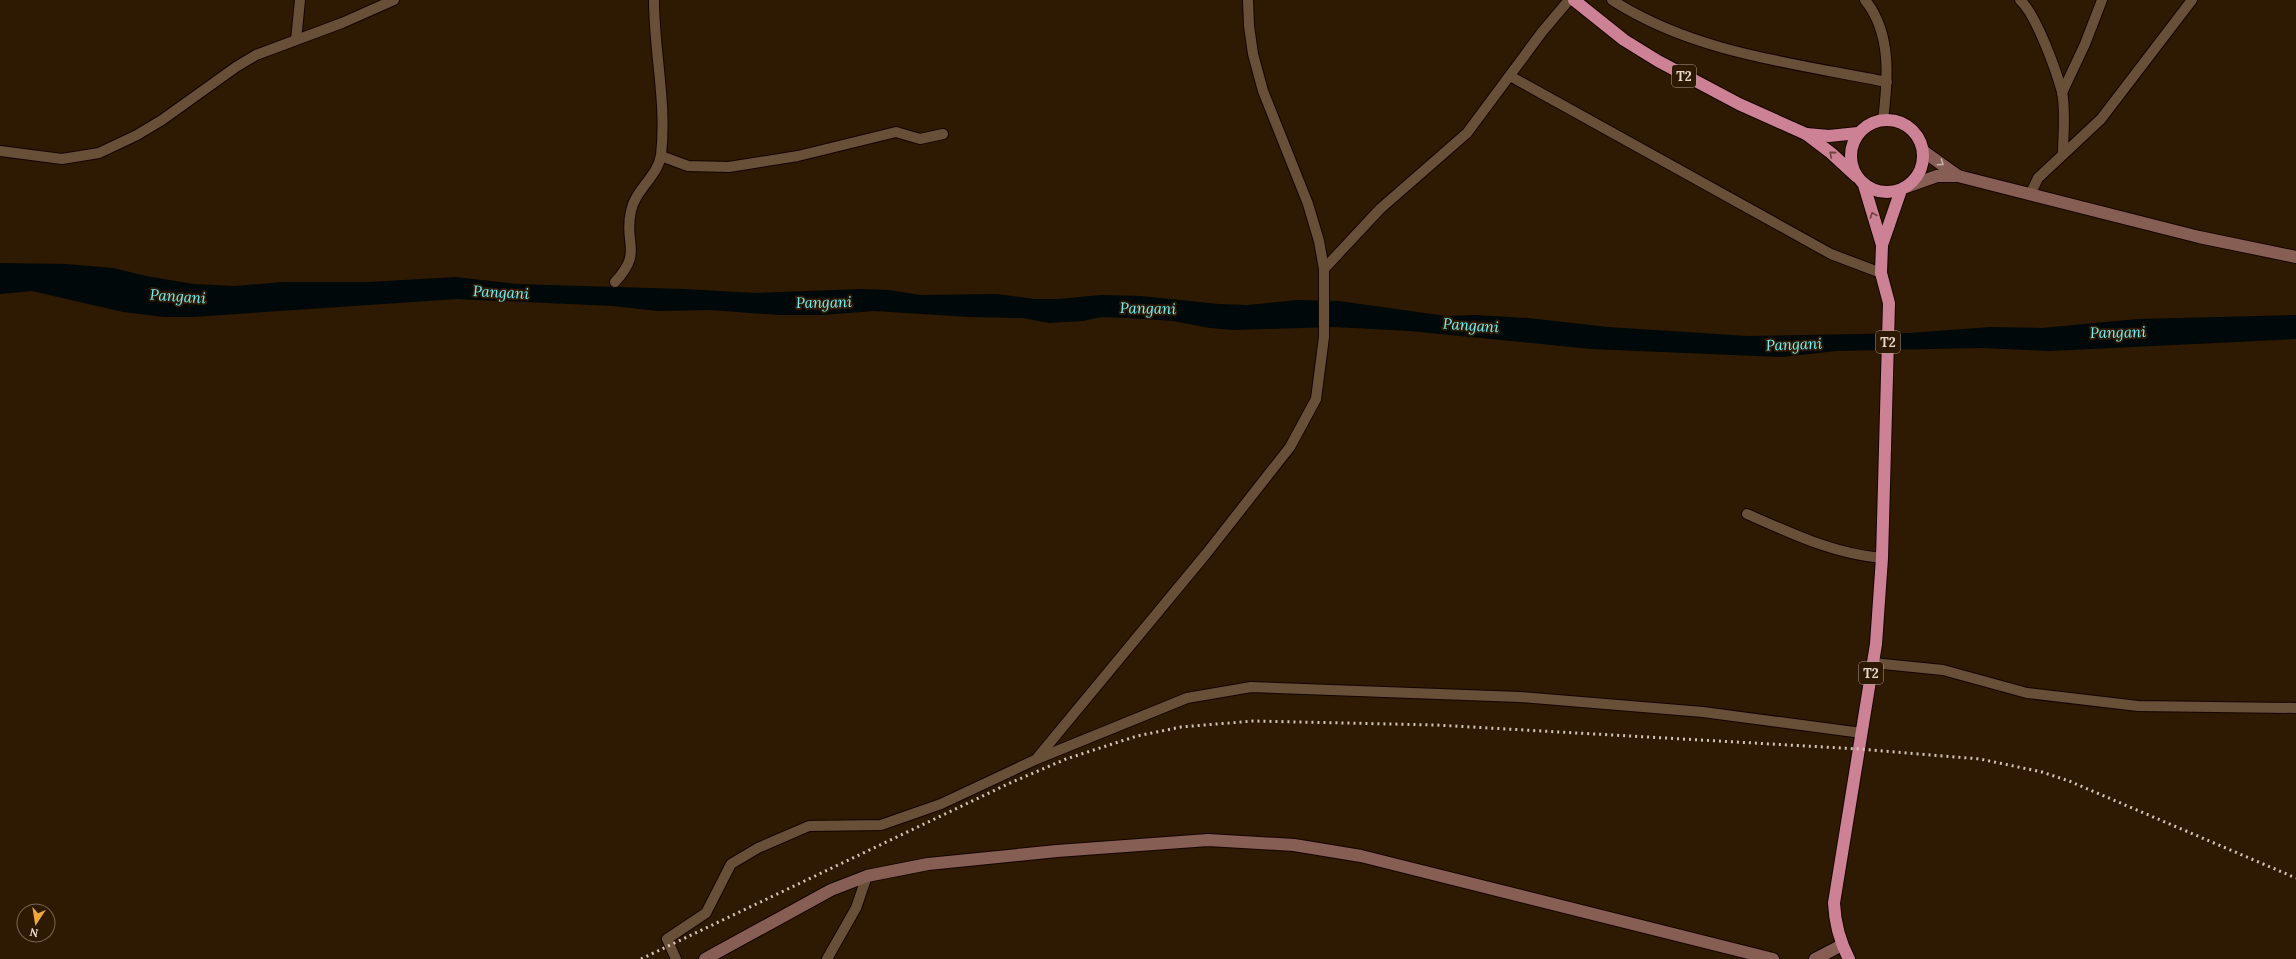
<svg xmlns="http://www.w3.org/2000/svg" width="2296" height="959" font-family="Lora,serif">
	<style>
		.water { fill: #010809 }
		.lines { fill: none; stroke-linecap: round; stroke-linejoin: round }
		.street-casing { stroke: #150400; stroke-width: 12 }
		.secondary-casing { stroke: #150400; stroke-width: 14 }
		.highway-casing { stroke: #150400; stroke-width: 14 }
		.street { stroke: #674f38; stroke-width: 10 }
		.secondary { stroke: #865e54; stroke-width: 12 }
		.highway { stroke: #cd8195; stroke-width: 12 }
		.rail { stroke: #d2c4b6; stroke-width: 3; stroke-dasharray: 2 4; stroke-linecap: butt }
		.oneway { stroke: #6e433d }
		.oneway2 { stroke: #c5aea2 }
		.labels { text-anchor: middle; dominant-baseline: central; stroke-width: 4; stroke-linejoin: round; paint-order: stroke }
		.shield { fill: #2e1903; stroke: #b09f90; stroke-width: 1 }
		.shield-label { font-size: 13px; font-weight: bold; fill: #e7d9cc }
		.water-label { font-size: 15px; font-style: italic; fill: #6ff2fe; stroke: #2e1903 }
	</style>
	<rect width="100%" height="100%" fill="#2e1903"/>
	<!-- water -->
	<path class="water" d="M 0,263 L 66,264 L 113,268 L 146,276 L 193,284 L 235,286 L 283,282 L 369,282 L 456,277 L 516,284 L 684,289 L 755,293 L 861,289 L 889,290 L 920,295 L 997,294 L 1034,299 L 1059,299 L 1101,295 L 1141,296 L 1219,304 L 1248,305 L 1298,300 L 1339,301 L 1446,316 L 1475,315 L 1528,318 L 1608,327 L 1748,336 L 1910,333 L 1990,327 L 2041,328 L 2138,319 L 2296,315 L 2296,339 L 2049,351 L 1980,348 L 1836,351 L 1783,357 L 1591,349 L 1410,331 L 1334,327 L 1233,330 L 1210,328 L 1173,321 L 1129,318 L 1102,317 L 1083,321 L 1049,323 L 1023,318 L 969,317 L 874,311 L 821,315 L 779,315 L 710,310 L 658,311 L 613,306 L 457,299 L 193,317 L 164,317 L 123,312 L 32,291 L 0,294 Z"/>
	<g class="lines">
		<defs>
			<g id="street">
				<path d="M 1612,0 C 1694,53 1793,63 1887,82"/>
				<path d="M 1865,0 C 1892,33 1888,80 1883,120"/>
				<path d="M 2020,0 C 2036,14 2056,70 2062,92 C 2066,112 2063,134 2063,154"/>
				<path d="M 296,40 L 300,0"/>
				<path d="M 1510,76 L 1831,254 L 1881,273"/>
				<path d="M 2062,93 L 2085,44 L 2102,0"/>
				<path d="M 0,151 L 62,159 L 99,153 L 137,135 L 162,120 L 236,67 L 256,55 L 342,23 L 394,0"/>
				<path d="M 661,156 L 688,166 L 729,167 L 798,156 L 896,132 L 920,139 L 943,134"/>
				<path d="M 2030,195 L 2038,178 L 2101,119 L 2192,0"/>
				<path d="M 1324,269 L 1380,209 L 1467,133 L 1542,32 L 1569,0"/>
				<path d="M 615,282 C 644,251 623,244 631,211 C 635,190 658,176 661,155 C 667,103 654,52 654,0"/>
				<path d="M 1747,514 C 1791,533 1833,554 1882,558"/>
				<path d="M 1873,663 L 1943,670 L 2027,693 L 2138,706 L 2296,708"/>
				<path d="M 1038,757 L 1206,554 L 1290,447 L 1316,399 L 1324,337 L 1324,269 L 1319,241 L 1308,204 L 1263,91 L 1253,54 L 1249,26 L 1248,0"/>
				<path d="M 676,959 L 667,939 L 706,913 L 731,864 L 758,848 L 809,826 L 881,825 L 941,804 L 1037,759 L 1187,698 L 1251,687 L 1520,697 L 1703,712 L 1862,733"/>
				<path d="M 827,959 L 856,908 L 867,876"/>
			</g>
			<g id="secondary">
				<path d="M 1923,151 L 1958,176"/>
				<path d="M 1906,187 L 1937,176 L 1958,176 L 2199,237 L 2296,257"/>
				<path d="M 705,959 L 831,890 L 867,876 L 928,864 L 1057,851 L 1208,840 L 1294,845 L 1361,856 L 1773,959"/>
				<path d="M 1815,959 L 1842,945"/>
			</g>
			<g id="highway">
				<path d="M 1574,0 L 1624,40 L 1658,61 L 1739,104 L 1806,134 L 1831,153 L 1856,176"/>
				<circle cx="1887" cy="156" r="36"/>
				<path d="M 1806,134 L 1829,136 L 1858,133"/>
				<path d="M 1864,185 L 1882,245"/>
				<path d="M 1849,959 C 1839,940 1835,924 1834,903 L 1876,644 L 1882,558 L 1889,303 L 1881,273 L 1882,245 L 1901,190"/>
			</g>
		</defs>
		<!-- street casing -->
		<use href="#street" class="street-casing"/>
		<!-- secondary casing -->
		<use href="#secondary" class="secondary-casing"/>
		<!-- highway casing -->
		<use href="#highway" class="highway-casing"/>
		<!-- street -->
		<use href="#street" class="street"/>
		<!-- secondary -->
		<use href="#secondary" class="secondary"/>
		<!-- highway -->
		<use href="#highway" class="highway"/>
		<!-- rail -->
		<path class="rail" d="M 641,959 L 1010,783 L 1066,759 L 1137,736 L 1181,727 L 1253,721 L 1436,725 L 1859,749 L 1980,759 L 2042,772 L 2069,781 L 2296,878"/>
	</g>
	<!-- one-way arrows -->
	<defs><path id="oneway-chevron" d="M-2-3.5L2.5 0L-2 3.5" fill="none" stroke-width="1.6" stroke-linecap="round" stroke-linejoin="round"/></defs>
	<g class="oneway">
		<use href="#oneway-chevron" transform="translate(1832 154) rotate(-140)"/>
		<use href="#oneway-chevron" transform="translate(1873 215) rotate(-110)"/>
	</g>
	<use class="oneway2" href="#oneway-chevron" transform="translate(1941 163) rotate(34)"/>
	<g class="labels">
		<!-- shield labels -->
		<g class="shield">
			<rect x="1672" y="65" width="24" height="22" rx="3"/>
			<rect x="1876" y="331" width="24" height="22" rx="3"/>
			<rect x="1859" y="662" width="24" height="22" rx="3"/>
		</g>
		<g class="shield-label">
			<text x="1684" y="76">T2</text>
			<text x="1888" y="342">T2</text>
			<text x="1871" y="673">T2</text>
		</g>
		<!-- water labels -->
		<g class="water-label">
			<text transform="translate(501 292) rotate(3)">Pangani</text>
			<text transform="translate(178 296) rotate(4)">Pangani</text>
			<text transform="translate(824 302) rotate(-1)">Pangani</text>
			<text transform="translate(1148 308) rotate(1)">Pangani</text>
			<text transform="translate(1471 325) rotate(4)">Pangani</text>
			<text transform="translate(2118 332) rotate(-1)">Pangani</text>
			<text transform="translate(1794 344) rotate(-2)">Pangani</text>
		</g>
	</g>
	<!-- north arrow -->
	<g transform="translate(36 923) rotate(192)"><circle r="19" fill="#2e1903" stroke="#786653"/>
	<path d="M0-3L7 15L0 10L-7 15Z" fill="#eea73c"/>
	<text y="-6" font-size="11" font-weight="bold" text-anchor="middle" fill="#e7d9cc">N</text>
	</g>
</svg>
